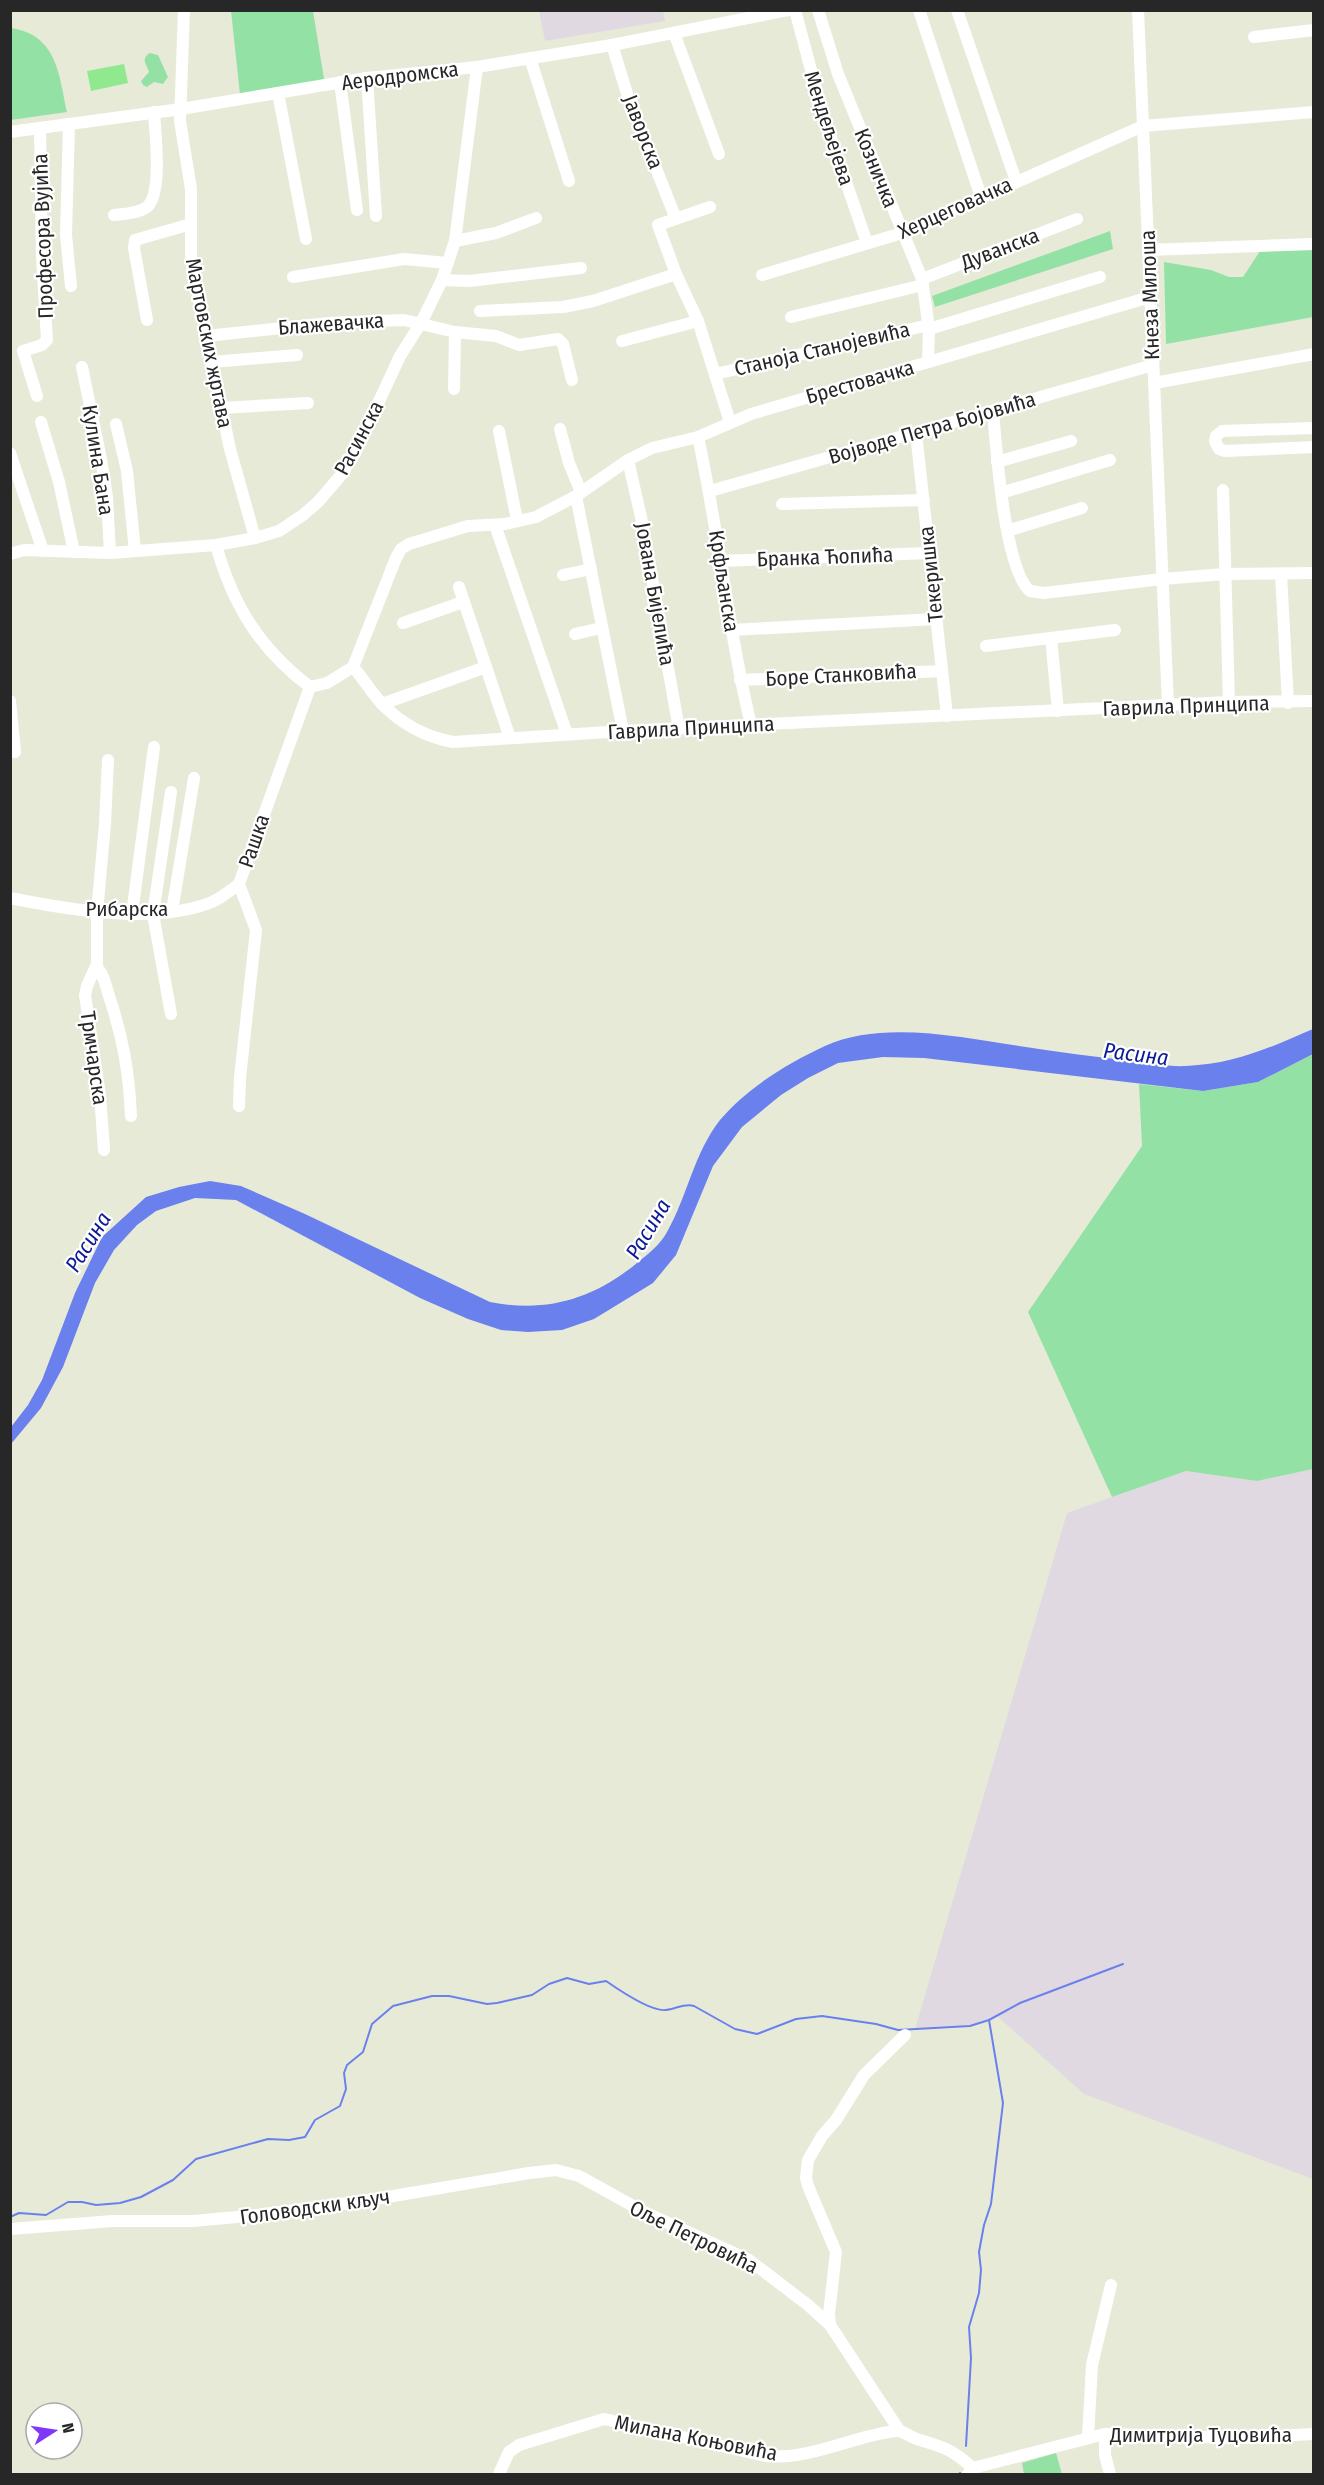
<svg xmlns="http://www.w3.org/2000/svg" width="1324" height="2485" font-family="'Fira Sans Condensed',sans-serif">
	<style>
		.industrial { fill: #e1d9e2 }
		.green { fill: #94e1a5 }
		.pitch { fill: #90e98f }
		.water { fill: #6a80ed }
		.lines { fill: none; stroke-linecap: round; stroke-linejoin: round }
		.stream { stroke: #6a80ed; stroke-width: 2 }
		.minor { stroke: #fff; stroke-width: 12 }
		.labels { text-anchor: middle; dominant-baseline: central; stroke-width: 4.5; stroke-linejoin: round; paint-order: stroke }
		.street-label { font-size: 21px; fill: #272727; stroke: #fff }
		.water-label { font-size: 22px; font-style: italic; fill: #0d1a95; stroke: #fff }
	</style>
	<rect width="100%" height="100%" fill="#e8ead8"/>
	<!-- industrial -->
	<g class="industrial">
		<path d="M 539,11 L 663,11 L 665,21 L 545,41 Z"/>
		<path d="M 1313,1469 L 1313,2179 L 1084,2094 L 997,2016 L 970,2026 L 915,2029 L 1067,1513 L 1186,1471 L 1257,1481 Z"/>
	</g>
	<!-- green -->
	<g class="green">
		<path d="M 231,11 L 313,11 L 326,91 L 241,104 Z"/>
		<path d="M 11,28 C 57,35 59,74 67,112 L 11,120 Z"/>
		<path d="M 150,53 L 158,55 L 168,77 L 163,84 L 154,82 L 147,87 L 143,85 L 141,81 L 149,72 C 147,64 140,59 150,53 Z"/>
		<path d="M 1110,231 L 1113,249 L 935,307 L 932,296 Z"/>
		<path d="M 1312,249 L 1313,317 L 1166,344 L 1164,262 L 1211,270 L 1229,277 L 1243,277 L 1260,251 Z"/>
		<path d="M 1313,1054 L 1313,1469 L 1257,1481 L 1186,1471 L 1112,1497 L 1028,1312 L 1142,1146 L 1139,1084 L 1203,1091 L 1258,1082 Z"/>
		<path d="M 1056,2453 L 1062,2474 L 1024,2474 L 1022,2463 Z"/>
	</g>
	<!-- pitch -->
	<path class="pitch" d="M 124,64 L 128,83 L 91,91 L 87,71 Z"/>
	<!-- water -->
	<path class="water" d="M 1313,1029 L 1313,1054 L 1258,1082 L 1203,1091 L 924,1058 L 883,1057 L 838,1063 L 808,1078 L 781,1095 L 742,1127 L 713,1166 L 676,1255 L 653,1283 L 594,1319 L 562,1330 L 528,1332 L 501,1330 L 468,1319 L 420,1298 L 236,1200 L 195,1198 L 156,1211 L 137,1225 L 114,1250 L 95,1283 L 63,1367 L 41,1408 L 11,1444 L 11,1427 L 28,1405 L 42,1380 L 75,1293 L 102,1237 L 146,1197 L 179,1187 L 210,1181 L 241,1186 L 305,1214 L 490,1302 C 547,1313 593,1299 637,1263 C 648,1254 660,1245 667,1232 C 688,1195 693,1155 720,1120 C 747,1088 788,1063 825,1046 C 881,1020 961,1037 1019,1046 C 1057,1052 1095,1057 1133,1061 C 1150,1063 1169,1067 1186,1066 C 1235,1064 1269,1048 1313,1029 Z"/>
	<g class="lines">
		<!-- stream -->
		<g class="stream">
			<path d="M 10,2217 L 19,2213 L 46,2215 L 68,2202 L 82,2202 L 96,2205 L 120,2203 L 141,2197 L 173,2180 L 196,2159 L 268,2139 L 289,2140 L 305,2137 L 315,2120 L 340,2106 L 346,2089 L 344,2073 L 347,2065 L 363,2052 L 372,2024 L 393,2006 L 432,1996 L 449,1996 L 487,2004 L 497,2003 L 532,1995 L 549,1984 L 567,1978 L 589,1984 L 606,1981 C 619,1990 651,2012 666,2010 C 676,2009 684,2003 694,2006 L 735,2029 L 757,2034 L 796,2019 L 822,2016 L 876,2024 L 898,2030 L 970,2026 L 989,2020 L 1020,2003 L 1123,1964"/>
			<path d="M 966,2446 L 971,2358 L 969,2327 L 979,2293 L 981,2270 L 979,2252 L 984,2225 L 991,2204 L 1003,2103 L 989,2020"/>
			<path d="M 959,2474 L 960,2473"/>
		</g>
		<!-- minor -->
		<g class="minor">
			<path d="M 184,10 L 180,121 L 191,189 L 191,261 L 230,449 L 255,538"/>
			<path d="M 795,10 L 823,115 L 867,243"/>
			<path d="M 818,10 L 838,74 L 922,279 L 929,329 L 928,362"/>
			<path d="M 919,10 L 981,197"/>
			<path d="M 957,10 L 1016,181"/>
			<path d="M 1138,10 L 1168,705"/>
			<path d="M 674,33 L 719,154"/>
			<path d="M 1254,37 L 1314,30"/>
			<path d="M 612,45 L 629,100 L 676,219"/>
			<path d="M 530,58 L 569,181"/>
			<path d="M 367,78 L 376,216"/>
			<path d="M 340,82 L 357,210"/>
			<path d="M 278,93 L 306,239"/>
			<path d="M 69,124 L 66,235 L 71,286"/>
			<path d="M 10,132 L 181,109 L 367,78 L 477,67 L 612,45 L 788,10"/>
			<path d="M 710,207 L 658,225 L 676,274 L 698,321 L 730,422"/>
			<path d="M 114,215 C 124,214 139,213 147,207 C 163,193 155,132 154,112"/>
			<path d="M 455,241 L 496,233 L 536,218"/>
			<path d="M 1148,250 L 1314,244"/>
			<path d="M 762,275 L 902,233 L 1143,126 L 1314,112"/>
			<path d="M 293,277 L 404,259 L 447,263"/>
			<path d="M 922,279 L 1077,219"/>
			<path d="M 442,280 L 469,281 L 581,268"/>
			<path d="M 480,311 L 563,307 L 593,301 L 676,274"/>
			<path d="M 791,317 L 923,285"/>
			<path d="M 147,320 L 134,248 L 135,240 L 191,224"/>
			<path d="M 929,329 L 1100,277"/>
			<path d="M 206,336 L 329,323 L 404,320 L 455,332 L 496,336 L 519,345 L 558,339 L 563,344 L 572,380"/>
			<path d="M 622,341 L 698,321"/>
			<path d="M 211,362 L 297,355"/>
			<path d="M 82,367 L 101,459 L 107,497 L 110,553"/>
			<path d="M 715,374 L 929,325"/>
			<path d="M 1154,383 L 1314,354"/>
			<path d="M 454,389 L 455,332"/>
			<path d="M 37,396 L 23,351 L 42,345 L 47,340 L 42,257 L 40,128"/>
			<path d="M 221,408 L 308,403"/>
			<path d="M 993,411 C 996,446 1004,569 1030,591 L 1044,593 L 1162,579 L 1225,574 L 1314,573"/>
			<path d="M 41,422 L 59,482 L 74,552"/>
			<path d="M 116,424 L 127,471 L 135,551"/>
			<path d="M 1314,428 L 1222,431 L 1216,436 L 1215,441 L 1219,449 L 1225,451 L 1314,447"/>
			<path d="M 560,429 L 569,463 L 581,492"/>
			<path d="M 499,431 L 517,520"/>
			<path d="M 916,433 L 947,716"/>
			<path d="M 698,437 C 719,533 728,630 751,725"/>
			<path d="M 10,453 L 43,551"/>
			<path d="M 628,460 L 641,517 L 679,729"/>
			<path d="M 997,462 L 1071,441"/>
			<path d="M 1223,490 L 1229,702"/>
			<path d="M 710,491 L 1153,365"/>
			<path d="M 1001,493 L 1110,460"/>
			<path d="M 576,496 L 623,731"/>
			<path d="M 782,504 L 924,500"/>
			<path d="M 495,525 L 567,734"/>
			<path d="M 1007,531 L 1082,508"/>
			<path d="M 216,545 C 233,606 260,649 310,687 L 327,683 L 353,667"/>
			<path d="M 10,554 L 24,550 L 110,553 L 216,545 L 255,538 L 279,531 L 303,515 L 318,502 L 342,474 L 355,453 L 400,356 L 421,323 L 442,280 L 455,241 L 477,67"/>
			<path d="M 720,561 L 929,553"/>
			<path d="M 1281,574 L 1288,703"/>
			<path d="M 563,575 L 591,569"/>
			<path d="M 459,587 L 510,738"/>
			<path d="M 403,623 L 463,602"/>
			<path d="M 732,630 L 936,619"/>
			<path d="M 575,634 L 601,628"/>
			<path d="M 1051,638 L 1058,711"/>
			<path d="M 986,646 L 1115,630"/>
			<path d="M 353,667 C 364,679 372,694 383,705 C 403,725 426,737 453,742 L 623,731 L 1229,702 L 1314,701"/>
			<path d="M 353,667 L 396,558 L 401,549 L 409,544 L 468,526 L 505,524 L 536,517 L 576,496 L 628,460 L 652,448 L 698,437 L 751,414 L 1150,297"/>
			<path d="M 740,680 L 942,671"/>
			<path d="M 10,701 L 15,752"/>
			<path d="M 382,704 L 486,667"/>
			<path d="M 10,898 C 70,910 155,925 212,902 C 221,898 231,890 239,884"/>
			<path d="M 172,911 L 194,778"/>
			<path d="M 132,914 L 154,747"/>
			<path d="M 96,967 C 104,973 106,987 109,996 C 123,1038 129,1072 131,1116"/>
			<path d="M 171,1014 L 153,914 L 171,792"/>
			<path d="M 239,1106 L 240,1078 L 256,930 L 239,884 L 310,687"/>
			<path d="M 104,1150 L 100,1095 L 85,995 L 87,986 L 97,964 L 97,912 L 105,824 L 108,760"/>
			<path d="M 10,2229 L 113,2221 L 193,2221 L 248,2216 L 358,2202 L 529,2173 L 556,2170 L 579,2176 L 644,2212 L 749,2260 L 808,2305 L 830,2325 L 899,2430"/>
			<path d="M 830,2325 L 829,2314 L 836,2252 L 808,2186 L 806,2178 L 808,2160 L 822,2136 L 836,2120 L 864,2075 L 905,2035"/>
			<path d="M 1105,2434 L 1105,2455 L 1110,2474"/>
			<path d="M 1088,2437 L 1092,2365 L 1111,2285"/>
			<path d="M 499,2474 L 509,2452 L 519,2445 L 604,2419 L 766,2456 C 812,2460 852,2436 896,2431 C 903,2430 910,2437 917,2439 C 944,2447 951,2449 973,2468"/>
			<path d="M 968,2474 L 973,2468 L 1105,2434 L 1235,2438 L 1314,2434"/>
		</g>
	</g>
	<g class="labels">
		<!-- street labels -->
		<g class="street-label">
			<text transform="translate(400 76) rotate(-7)">Аеродромска</text>
			<text transform="translate(829 128) rotate(72)">Мендељејева</text>
			<text transform="translate(643 132) rotate(69)">Јаворска</text>
			<text transform="translate(876 168) rotate(68)">Козничка</text>
			<text transform="translate(955 208) rotate(-24)">Херцеговачка</text>
			<text transform="translate(43 236) rotate(-92)">Професора Вујића</text>
			<text transform="translate(1000 249) rotate(-21)">Дуванска</text>
			<text transform="translate(1150 295) rotate(-92)">Кнеза Милоша</text>
			<text transform="translate(331 324) rotate(-4)">Блажевачка</text>
			<text transform="translate(209 343) rotate(79)">Мартовских жртава</text>
			<text transform="translate(822 349) rotate(-13)">Станоја Станојевића</text>
			<text transform="translate(860 382) rotate(-16)">Брестовачка</text>
			<text transform="translate(932 428) rotate(-16)">Војводе Петра Бојовића</text>
			<text transform="translate(359 438) rotate(-62)">Расинска</text>
			<text transform="translate(98 460) rotate(81)">Кулина Бана</text>
			<text transform="translate(825 557) rotate(-2)">Бранка Ћопића</text>
			<text transform="translate(931 574) rotate(-96)">Текеришка</text>
			<text transform="translate(724 581) rotate(81)">Крфљанска</text>
			<text transform="translate(655 594) rotate(80)">Јована Бијелића</text>
			<text transform="translate(841 675) rotate(-3)">Боре Станковића</text>
			<text transform="translate(1186 706) rotate(-2)">Гаврила Принципа</text>
			<text transform="translate(691 728) rotate(-3)">Гаврила Принципа</text>
			<text transform="translate(254 841) rotate(-71)">Рашка</text>
			<text x="127" y="909">Рибарска</text>
			<text transform="translate(94 1058) rotate(82)">Трмчарска</text>
			<text transform="translate(315 2207) rotate(-8)">Головодски кључ</text>
			<text transform="translate(694 2237) rotate(26)">Оље Петровића</text>
			<text x="1201" y="2435">Димитрија Туцовића</text>
			<text transform="translate(696 2438) rotate(11)">Милана Коњовића</text>
		</g>
		<!-- water labels -->
		<g class="water-label">
			<text transform="translate(1136 1054) rotate(7)">Расина</text>
			<text transform="translate(648 1229) rotate(-59)">Расина</text>
			<text transform="translate(88 1242) rotate(-58)">Расина</text>
		</g>
	</g>
	<!-- border -->
	<rect width="1324" height="2485" fill="none" stroke="#272727" stroke-width="24"/>
	<!-- north arrow -->
	<g transform="translate(54 2431) rotate(78)"><circle r="28" fill="#ffffff" stroke="#a9a9a9" stroke-width="1.5"/>
	<path d="M0-4.5L10 22L0 15L-10 22Z" fill="#8037f9"/>
	<text y="-9" font-size="16" font-weight="bold" text-anchor="middle" fill="#272727">N</text>
	</g>
</svg>
